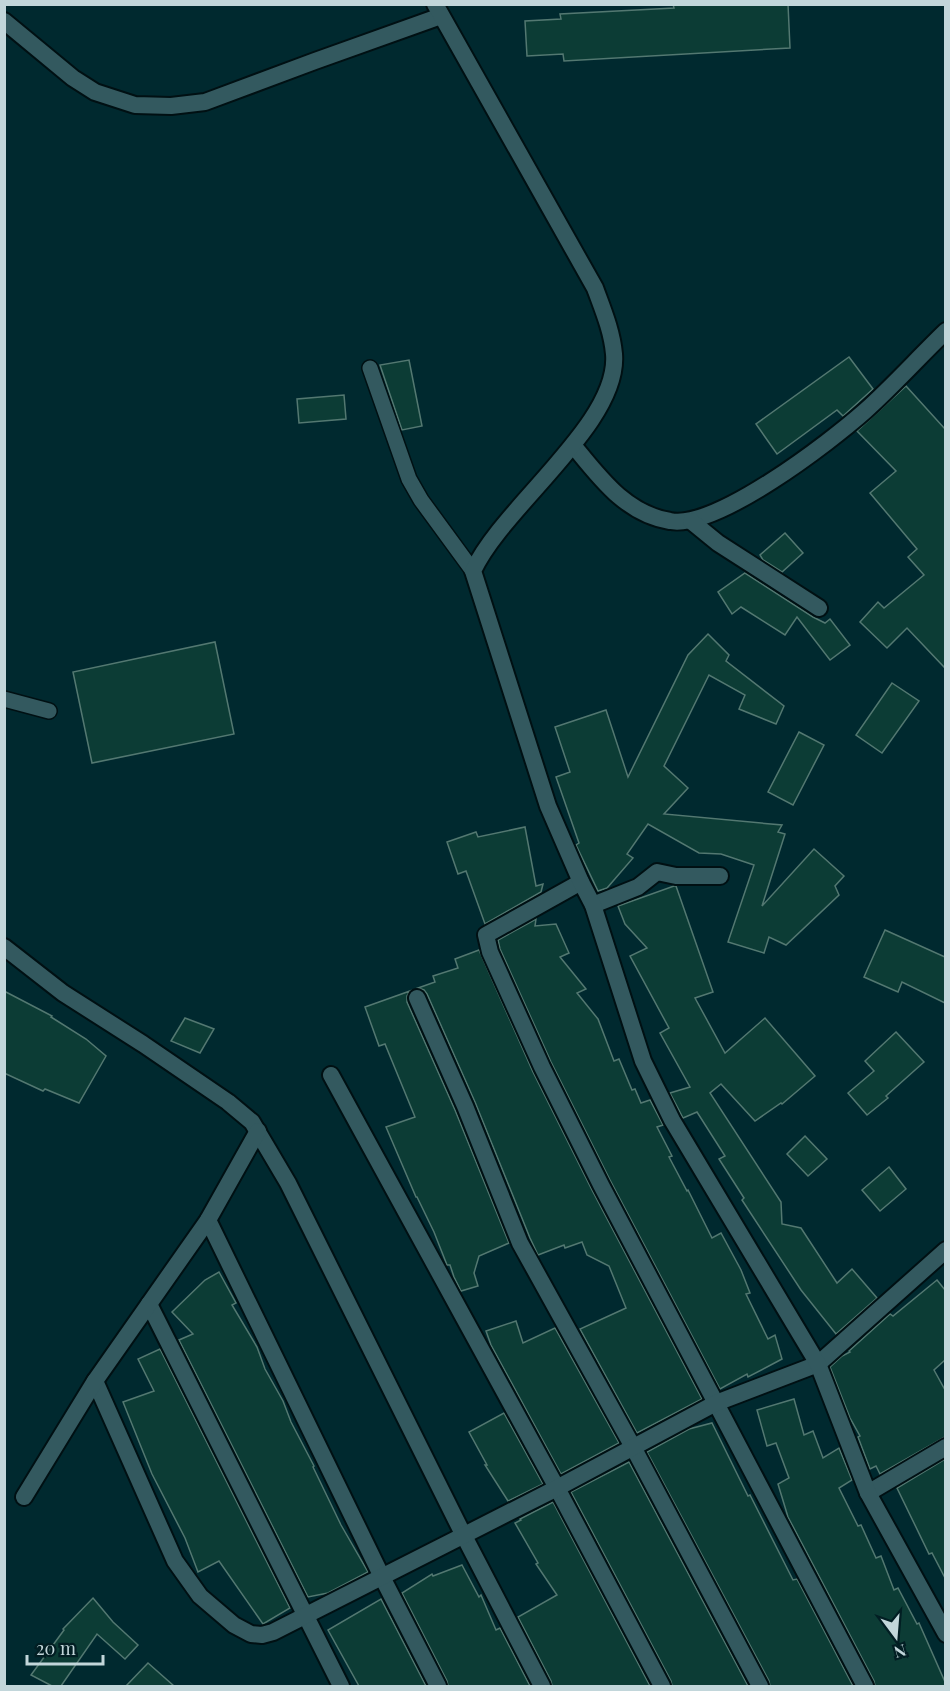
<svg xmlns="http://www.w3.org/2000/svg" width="950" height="1691" font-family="'Playfair Display',serif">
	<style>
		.building { fill: #0c3c35; stroke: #537871; stroke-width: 1.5 }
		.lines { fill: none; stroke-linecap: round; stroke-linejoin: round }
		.service-casing { stroke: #001013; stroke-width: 18 }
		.minor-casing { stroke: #001013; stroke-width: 20 }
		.tertiary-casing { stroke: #001013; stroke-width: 20 }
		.service { stroke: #33595f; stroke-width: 15 }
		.minor { stroke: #33595f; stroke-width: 16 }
		.tertiary { stroke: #33595f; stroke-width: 16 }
	</style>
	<rect width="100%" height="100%" fill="#00292f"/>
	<!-- building -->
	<g class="building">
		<path d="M 673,4 L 788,4 L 790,48 L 564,61 L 563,54 L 527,56 L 525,21 L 561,19 L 560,14 L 674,8 Z"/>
		<path d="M 849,357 L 873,389 L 843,416 L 837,410 L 777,454 L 756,424 Z"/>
		<path d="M 409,360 L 422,426 L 402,430 L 380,365 Z"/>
		<path d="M 906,386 L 945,429 L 945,668 L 907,628 L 887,648 L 860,622 L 878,602 L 884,608 L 924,575 L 908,557 L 917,549 L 870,493 L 896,471 L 857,431 Z"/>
		<path d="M 344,395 L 346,419 L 299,423 L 297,399 Z"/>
		<path d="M 785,533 L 803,553 L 782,572 L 763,560 L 760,555 Z"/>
		<path d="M 745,573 L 813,617 L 825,623 L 830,619 L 850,645 L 830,660 L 797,617 L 785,635 L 741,607 L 732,614 L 718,592 Z"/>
		<path d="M 708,634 L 729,655 L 726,661 L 784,706 L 776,724 L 739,709 L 745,695 L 709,675 L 664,766 L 688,788 L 664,814 L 782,825 L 778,832 L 785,834 L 762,906 L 814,849 L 844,876 L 835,886 L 839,895 L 786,945 L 769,937 L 764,953 L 728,942 L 754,865 L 721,854 L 699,853 L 648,824 L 627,854 L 633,858 L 607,888 L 598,891 L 576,845 L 579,843 L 556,777 L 570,772 L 555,727 L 606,710 L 628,777 L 688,655 Z"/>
		<path d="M 215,642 L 234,734 L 92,763 L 73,672 Z"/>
		<path d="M 892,683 L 919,701 L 882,753 L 856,735 Z"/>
		<path d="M 799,732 L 824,745 L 793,805 L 768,792 Z"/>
		<path d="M 525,827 L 536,886 L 543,884 L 541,892 L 485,924 L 466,871 L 458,874 L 447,842 L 476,832 L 478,837 Z"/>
		<path d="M 674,886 L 676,886 L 713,992 L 695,998 L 725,1053 L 765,1018 L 815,1076 L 782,1104 L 781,1103 L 755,1121 L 721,1084 L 710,1093 L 781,1202 L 782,1224 L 801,1228 L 837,1283 L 852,1269 L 877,1298 L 836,1334 L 801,1290 L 742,1200 L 744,1198 L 719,1159 L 725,1156 L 697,1112 L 683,1118 L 670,1093 L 690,1087 L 660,1033 L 669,1028 L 630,956 L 647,948 L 625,924 L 618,906 Z"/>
		<path d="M 536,919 L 535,926 L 556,924 L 569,953 L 560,957 L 586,989 L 577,993 L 598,1019 L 614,1061 L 619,1059 L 632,1090 L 635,1089 L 641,1103 L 650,1100 L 663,1125 L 657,1127 L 672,1156 L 669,1157 L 687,1191 L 688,1190 L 712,1238 L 721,1233 L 741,1270 L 750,1293 L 746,1294 L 768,1339 L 775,1335 L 782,1359 L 748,1377 L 747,1374 L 720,1389 L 610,1180 L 551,1062 L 500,949 L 498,940 Z"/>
		<path d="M 885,930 L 945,957 L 945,1003 L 902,982 L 898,992 L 864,977 Z"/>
		<path d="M 479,950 L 533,1072 L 592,1190 L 702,1399 L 637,1433 L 580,1329 L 626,1308 L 609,1266 L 587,1255 L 582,1242 L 565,1248 L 564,1245 L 538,1255 L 530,1238 L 475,1102 L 427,994 L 424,990 L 418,988 L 435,982 L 433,976 L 458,968 L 455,959 Z"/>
		<path d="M 4,991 L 52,1016 L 51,1017 L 86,1039 L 106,1056 L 79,1103 L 45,1089 L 43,1091 L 4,1073 Z"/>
		<path d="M 410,991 L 407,996 L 407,1002 L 455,1110 L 509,1243 L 479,1256 L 474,1273 L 478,1286 L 461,1291 L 454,1277 L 450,1265 L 447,1265 L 434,1232 L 417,1197 L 416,1197 L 386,1127 L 415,1117 L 385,1044 L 379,1046 L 365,1007 Z"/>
		<path d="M 185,1018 L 214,1029 L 200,1053 L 171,1041 Z"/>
		<path d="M 896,1032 L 924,1062 L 886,1096 L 888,1098 L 867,1115 L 848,1093 L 874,1071 L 865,1061 Z"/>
		<path d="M 805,1136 L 827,1159 L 808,1176 L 787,1154 Z"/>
		<path d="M 889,1167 L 906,1189 L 880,1211 L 862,1190 Z"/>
		<path d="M 219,1272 L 236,1303 L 232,1305 L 257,1347 L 265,1369 L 283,1401 L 291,1422 L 314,1466 L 313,1467 L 341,1525 L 368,1572 L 328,1593 L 308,1597 L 179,1340 L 193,1334 L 172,1312 L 205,1280 Z"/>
		<path d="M 937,1280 L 945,1290 L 945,1360 L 934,1370 L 945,1390 L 945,1437 L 880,1474 L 876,1466 L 870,1469 L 858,1437 L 860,1436 L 850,1418 L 830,1367 L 842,1356 L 850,1352 L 849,1351 L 890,1314 L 893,1316 Z"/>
		<path d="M 516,1321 L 523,1343 L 555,1328 L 619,1443 L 561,1474 L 491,1345 L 486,1331 Z"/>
		<path d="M 160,1349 L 290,1608 L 263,1624 L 219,1561 L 198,1572 L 185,1538 L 152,1474 L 123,1402 L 154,1391 L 138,1359 Z"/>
		<path d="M 794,1399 L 804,1435 L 813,1431 L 823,1458 L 839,1448 L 852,1480 L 839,1488 L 858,1526 L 861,1525 L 876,1558 L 881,1556 L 894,1590 L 898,1588 L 917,1624 L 919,1623 L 945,1682 L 945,1686 L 875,1686 L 874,1681 L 788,1517 L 778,1484 L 789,1478 L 776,1443 L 767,1446 L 757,1410 Z"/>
		<path d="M 504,1413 L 543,1484 L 508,1501 L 485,1465 L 487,1465 L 469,1432 Z"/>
		<path d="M 712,1423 L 748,1496 L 750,1495 L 793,1580 L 797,1579 L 853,1686 L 770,1686 L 769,1681 L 647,1452 L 689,1429 Z"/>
		<path d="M 945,1459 L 945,1578 L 932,1553 L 929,1554 L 897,1488 Z"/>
		<path d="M 629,1462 L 748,1686 L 672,1686 L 671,1681 L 571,1492 Z"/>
		<path d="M 553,1502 L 650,1686 L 552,1686 L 551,1681 L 518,1617 L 557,1595 L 536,1564 L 538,1563 L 515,1523 L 521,1520 L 520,1519 Z"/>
		<path d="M 462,1565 L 479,1597 L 481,1595 L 496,1630 L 500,1628 L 530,1686 L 448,1686 L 447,1681 L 402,1593 L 432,1574 L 433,1576 Z"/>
		<path d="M 93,1598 L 113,1622 L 138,1645 L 125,1659 L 97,1634 L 61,1686 L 52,1686 L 31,1675 L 64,1630 L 63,1629 Z"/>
		<path d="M 381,1599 L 426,1686 L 359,1686 L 328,1630 Z"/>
		<path d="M 148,1663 L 174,1686 L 126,1686 Z"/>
	</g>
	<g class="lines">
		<defs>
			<g id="service">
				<path d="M 370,368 L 409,479 L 421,500 L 473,571"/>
				<path d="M 4,699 L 49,711"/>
			</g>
			<g id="minor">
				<path d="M 4,21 L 73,78 L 95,92 L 135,105 L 171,106 L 205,102 L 315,61 L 441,16"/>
				<path d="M 573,445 C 600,478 626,514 670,521 C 716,530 830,442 865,411 C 893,386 918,358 946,331"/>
				<path d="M 691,521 L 718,543 L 819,608"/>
				<path d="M 581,882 L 486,935 L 490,952 L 542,1067 L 601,1185 L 865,1686"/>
				<path d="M 593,905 L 638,887 L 657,872 L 676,876 L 720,876"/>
				<path d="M 4,947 L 63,993 L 143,1044 L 228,1102 L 252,1122 L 288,1183 L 463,1534 L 542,1686"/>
				<path d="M 417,998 L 465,1106 L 520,1243 L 633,1447 L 760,1686"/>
				<path d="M 331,1075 L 557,1488 L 662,1686"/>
				<path d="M 208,1220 L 382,1577 L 438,1686"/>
				<path d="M 149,1304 L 341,1686"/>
				<path d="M 95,1381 L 175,1561 L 200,1596 L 234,1625 L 251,1634 L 262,1635 L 273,1632 L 557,1488 L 716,1403 L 818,1364 L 946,1250"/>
				<path d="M 868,1493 L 946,1447"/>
				<path d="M 24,1497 L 95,1381 L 208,1220 L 258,1131"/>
			</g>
			<path id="tertiary" d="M 435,4 L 595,288 C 603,310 612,331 614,354 C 620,423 503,506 473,571 L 548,806 L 581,882 L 593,905 L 643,1061 L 672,1120 L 818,1364 L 868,1493 L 946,1634"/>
		</defs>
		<!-- service casing -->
		<use href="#service" class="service-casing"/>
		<!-- minor casing -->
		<use href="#minor" class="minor-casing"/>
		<!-- tertiary casing -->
		<use href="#tertiary" class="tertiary-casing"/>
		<!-- service -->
		<use href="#service" class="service"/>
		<!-- minor -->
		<use href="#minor" class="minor"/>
		<!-- tertiary -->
		<use href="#tertiary" class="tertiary"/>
	</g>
	<!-- border -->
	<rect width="950" height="1691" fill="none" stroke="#c2d6da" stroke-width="12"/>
	<!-- north arrow -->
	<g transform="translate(896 1637) rotate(164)" stroke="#021e23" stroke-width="4.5" paint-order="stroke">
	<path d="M0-4.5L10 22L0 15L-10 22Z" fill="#c2d6da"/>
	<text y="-9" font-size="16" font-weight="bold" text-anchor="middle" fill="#c2d6da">N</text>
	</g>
	<!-- scale -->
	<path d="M27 1655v9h76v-9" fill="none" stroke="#c2d6da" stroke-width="3"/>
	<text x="36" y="1655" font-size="18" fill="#c2d6da" stroke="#021e23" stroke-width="4.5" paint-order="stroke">20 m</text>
</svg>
